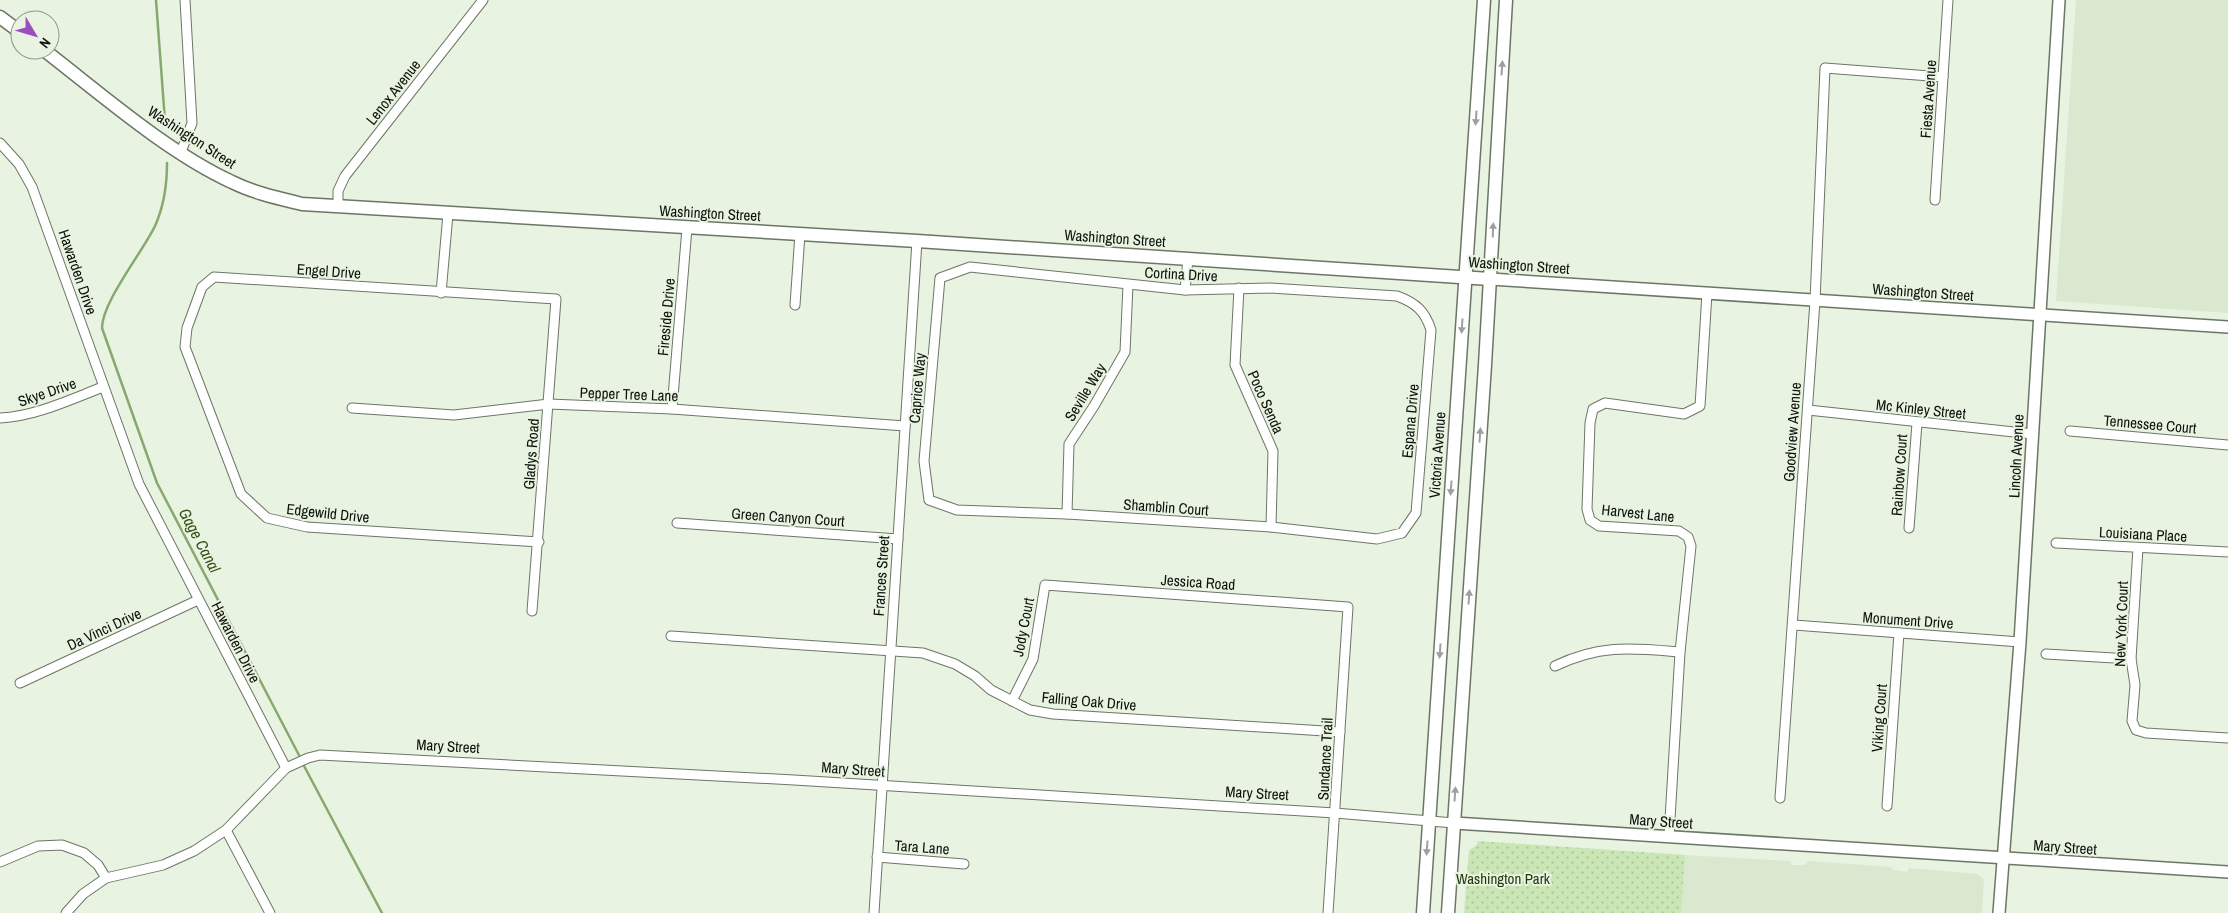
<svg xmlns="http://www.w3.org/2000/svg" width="2228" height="913" font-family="'Archivo Narrow',sans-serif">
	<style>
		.built { fill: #d9e8cf }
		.green { fill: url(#green-dots) }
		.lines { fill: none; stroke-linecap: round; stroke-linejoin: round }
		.stream { stroke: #87a86e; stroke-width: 2.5 }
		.minor-casing { stroke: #6d7666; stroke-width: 11 }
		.tertiary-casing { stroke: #6d7666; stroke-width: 14 }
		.secondary-casing { stroke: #6d7666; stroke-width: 15 }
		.minor { stroke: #fff; stroke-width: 9 }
		.tertiary { stroke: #fff; stroke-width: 11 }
		.secondary { stroke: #fff; stroke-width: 12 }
		.oneway { fill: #9fa09d }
		.labels { text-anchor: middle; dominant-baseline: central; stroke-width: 4; stroke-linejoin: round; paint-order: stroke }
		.street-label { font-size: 15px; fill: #0e110b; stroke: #e8f3e1 }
		.park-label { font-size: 15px; fill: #1f350a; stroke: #e8f3e1 }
		.water-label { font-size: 16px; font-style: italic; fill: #335215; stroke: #e8f3e1 }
	</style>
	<defs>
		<pattern id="green-dots" width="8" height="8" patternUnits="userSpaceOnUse" patternTransform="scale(1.25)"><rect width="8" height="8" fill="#c9e6b4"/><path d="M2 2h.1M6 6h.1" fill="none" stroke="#abc499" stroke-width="1.8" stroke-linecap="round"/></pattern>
	</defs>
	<rect width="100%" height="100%" fill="#e8f3e1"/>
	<!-- built -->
	<g class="built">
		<path d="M 2076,0 L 2228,0 L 2228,313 L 2056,301 Z"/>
		<path d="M 1685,855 L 1790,861 L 1792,865 L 1805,865 L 1808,861 L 1891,867 L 1893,870 L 1907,872 L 1909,868 L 1978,874 L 1984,880 L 1982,913 L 1681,913 Z"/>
	</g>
	<!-- green -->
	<path class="green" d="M 1478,841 L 1685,855 L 1681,913 L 1464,913 L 1469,850 L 1476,846 Z"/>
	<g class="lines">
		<!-- stream -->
		<g class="stream">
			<path d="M 156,0 L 165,121"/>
			<path d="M 167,163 C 167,184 164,206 155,226 C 142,253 102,302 102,328 L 157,483 L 301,759"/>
			<path d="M 303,764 L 382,913"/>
		</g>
		<defs>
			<g id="minor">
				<path d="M 0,143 L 19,164 L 32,187 L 139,484 L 286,768"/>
				<path d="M 181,152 L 192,123 L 185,0"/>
				<path d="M 1935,200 L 1948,0"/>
				<path d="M 338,207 L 338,191 L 345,176 L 483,0"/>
				<path d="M 970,267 L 1185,290 L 1270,288 L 1397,296 C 1416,303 1425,311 1431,330 L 1416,513 L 1402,533 L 1377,539 L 1271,527 L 1067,514 L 957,510 L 929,500 L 924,461 L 940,278 Z"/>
				<path d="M 1239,288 L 1235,365 L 1273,451 L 1271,527"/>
				<path d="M 1185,290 L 1188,259"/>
				<path d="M 441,293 L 448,214"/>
				<path d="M 795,305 L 800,234"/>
				<path d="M 352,408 L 454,415 L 549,404 L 672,409 L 905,426"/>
				<path d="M 672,409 L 687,228"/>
				<path d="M 1808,410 L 2033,434"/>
				<path d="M 0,418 C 36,416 69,400 103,387"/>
				<path d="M 2070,431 L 2228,445"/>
				<path d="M 1067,514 L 1069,444 L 1094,406 L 1125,352 L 1128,285"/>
				<path d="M 677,523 L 898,539"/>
				<path d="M 1909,528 L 1917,423"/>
				<path d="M 2056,543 L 2228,552"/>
				<path d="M 2138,548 L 2131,659 L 2135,685 L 2132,721 L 2136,730 L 2146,733 L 2228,738"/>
				<path d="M 532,611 L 556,299 L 214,277 L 202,287 L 187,328 L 185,347 L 241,494 L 267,518 L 307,527 L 539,542"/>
				<path d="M 1794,625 L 2020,642"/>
				<path d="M 671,636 L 923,653 L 955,664 L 975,676 L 991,690 L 1030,710 L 1053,714 L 1340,732"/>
				<path d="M 2046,654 L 2131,659"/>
				<path d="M 1555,666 C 1600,644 1632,648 1680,652"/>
				<path d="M 20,683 L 198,600"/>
				<path d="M 1012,701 L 1033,659 L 1045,585 L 1348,607 L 1328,913"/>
				<path d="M 1780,798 L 1815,301 L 1825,68 L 1943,77"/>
				<path d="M 1887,806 L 1899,633"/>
				<path d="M 226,830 L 270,913"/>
				<path d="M 1669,836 L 1680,652 L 1691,546 L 1688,537 L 1679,531 L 1599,526 L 1590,520 L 1587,509 L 1590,423 L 1593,409 L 1605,403 L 1684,414 L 1700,406 L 1707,293"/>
				<path d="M 877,857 L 964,864"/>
				<path d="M 0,862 L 38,846 L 62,845 L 84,853 L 98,865 L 106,878"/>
				<path d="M 66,913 L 83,894 L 106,878 L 163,865 L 194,851 L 226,830 L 286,768 L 308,758 L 320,755 L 794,780 L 1335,813 L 1454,823"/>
				<path d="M 874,913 L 917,241"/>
			</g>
			<g id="tertiary">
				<path d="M 1490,279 L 2228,327"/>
				<path d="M 1454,823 L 2228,872"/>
				<path d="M 1999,913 L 2020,642 L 2059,0"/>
			</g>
			<g id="secondary">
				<path d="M 0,17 L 20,32"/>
				<path d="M 44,50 C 101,94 167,152 232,182 C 254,193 278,198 302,204 L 917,241 L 1490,279"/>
				<path d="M 1423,913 L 1484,0"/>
				<path d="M 1448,913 L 1485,365 L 1506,0"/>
			</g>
		</defs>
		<!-- minor casing -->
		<use href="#minor" class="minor-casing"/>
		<!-- tertiary casing -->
		<use href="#tertiary" class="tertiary-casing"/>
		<!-- secondary casing -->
		<use href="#secondary" class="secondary-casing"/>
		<!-- minor -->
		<use href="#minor" class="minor"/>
		<!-- tertiary -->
		<use href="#tertiary" class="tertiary"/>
		<!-- secondary -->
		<use href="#secondary" class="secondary"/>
	</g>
	<!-- one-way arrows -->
	<defs><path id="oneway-solid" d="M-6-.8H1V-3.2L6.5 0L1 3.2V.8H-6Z" transform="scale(1.25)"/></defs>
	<g class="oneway">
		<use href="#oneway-solid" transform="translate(1502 68) rotate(-86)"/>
		<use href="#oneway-solid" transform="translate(1476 118) rotate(94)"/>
		<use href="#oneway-solid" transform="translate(1493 230) rotate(-88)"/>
		<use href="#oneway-solid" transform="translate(1462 326) rotate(94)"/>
		<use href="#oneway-solid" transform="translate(1480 435) rotate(-86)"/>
		<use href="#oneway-solid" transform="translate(1451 488) rotate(94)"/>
		<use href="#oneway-solid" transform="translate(1469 597) rotate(-86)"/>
		<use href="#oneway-solid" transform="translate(1440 651) rotate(94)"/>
		<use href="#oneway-solid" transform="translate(1455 794) rotate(-86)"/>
		<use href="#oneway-solid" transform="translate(1427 848) rotate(94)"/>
	</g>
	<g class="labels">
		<!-- street labels -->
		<g class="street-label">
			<text transform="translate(393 92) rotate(-52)">Lenox Avenue</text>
			<text transform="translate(1928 99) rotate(-86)">Fiesta Avenue</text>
			<text transform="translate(192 137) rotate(33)">Washington Street</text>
			<text transform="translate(710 213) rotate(3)">Washington Street</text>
			<text transform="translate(1115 238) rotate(4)">Washington Street</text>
			<text transform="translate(1519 265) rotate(4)">Washington Street</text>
			<text transform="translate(329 271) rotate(4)">Engel Drive</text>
			<text transform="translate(78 272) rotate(71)">Hawarden Drive</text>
			<text transform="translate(1181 274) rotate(3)">Cortina Drive</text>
			<text transform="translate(1923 292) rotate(4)">Washington Street</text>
			<text transform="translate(666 317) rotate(-85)">Fireside Drive</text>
			<text transform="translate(917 388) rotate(-85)">Caprice Way</text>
			<text transform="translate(47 392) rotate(-19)">Skye Drive</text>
			<text transform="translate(1085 392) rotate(-59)">Seville Way</text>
			<text transform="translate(629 394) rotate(2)">Pepper Tree Lane</text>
			<text transform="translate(1266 402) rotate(66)">Poco Senda</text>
			<text transform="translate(1921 409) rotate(6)">Mc Kinley Street</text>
			<text transform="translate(1410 421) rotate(-85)">Espana Drive</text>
			<text transform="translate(2150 424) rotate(5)">Tennessee Court</text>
			<text transform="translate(1792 432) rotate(-86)">Goodview Avenue</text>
			<text transform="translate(531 454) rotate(-86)">Gladys Road</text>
			<text transform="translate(1437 455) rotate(-86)">Victoria Avenue</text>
			<text transform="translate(2016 456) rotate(-87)">Lincoln Avenue</text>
			<text transform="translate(1899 475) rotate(-86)">Rainbow Court</text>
			<text transform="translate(1166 507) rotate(4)">Shamblin Court</text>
			<text transform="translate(328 513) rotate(6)">Edgewild Drive</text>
			<text transform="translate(1638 513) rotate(6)">Harvest Lane</text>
			<text transform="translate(788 517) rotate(4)">Green Canyon Court</text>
			<text transform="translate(2143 534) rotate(3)">Louisiana Place</text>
			<text transform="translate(881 576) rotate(-86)">Frances Street</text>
			<text transform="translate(1198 582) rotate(4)">Jessica Road</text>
			<text transform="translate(1908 620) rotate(4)">Monument Drive</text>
			<text transform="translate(2121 624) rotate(-88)">New York Court</text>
			<text transform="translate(1023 627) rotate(-79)">Jody Court</text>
			<text transform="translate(104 629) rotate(-25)">Da Vinci Drive</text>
			<text transform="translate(236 642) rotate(63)">Hawarden Drive</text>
			<text transform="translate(1089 701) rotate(5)">Falling Oak Drive</text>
			<text transform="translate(1879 718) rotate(-86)">Viking Court</text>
			<text transform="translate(448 746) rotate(3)">Mary Street</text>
			<text transform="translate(1325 759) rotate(-87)">Sundance Trail</text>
			<text transform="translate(853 769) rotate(4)">Mary Street</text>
			<text transform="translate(1257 793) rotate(3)">Mary Street</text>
			<text transform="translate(1661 821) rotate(4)">Mary Street</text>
			<text transform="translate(922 847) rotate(4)">Tara Lane</text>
			<text transform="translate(2065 847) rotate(4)">Mary Street</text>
		</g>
		<!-- park labels -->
		<g class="park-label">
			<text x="1503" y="878">Washington Park</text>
		</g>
		<!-- water labels -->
		<g class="water-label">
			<text transform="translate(200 540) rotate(62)">Gage Canal</text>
		</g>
	</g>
	<!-- north arrow -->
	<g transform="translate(35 35) rotate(128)"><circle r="24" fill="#e8f3e1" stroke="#91998b"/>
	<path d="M0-4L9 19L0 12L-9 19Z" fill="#9a4fc1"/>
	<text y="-8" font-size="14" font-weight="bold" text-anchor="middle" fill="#0e110b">N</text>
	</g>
</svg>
